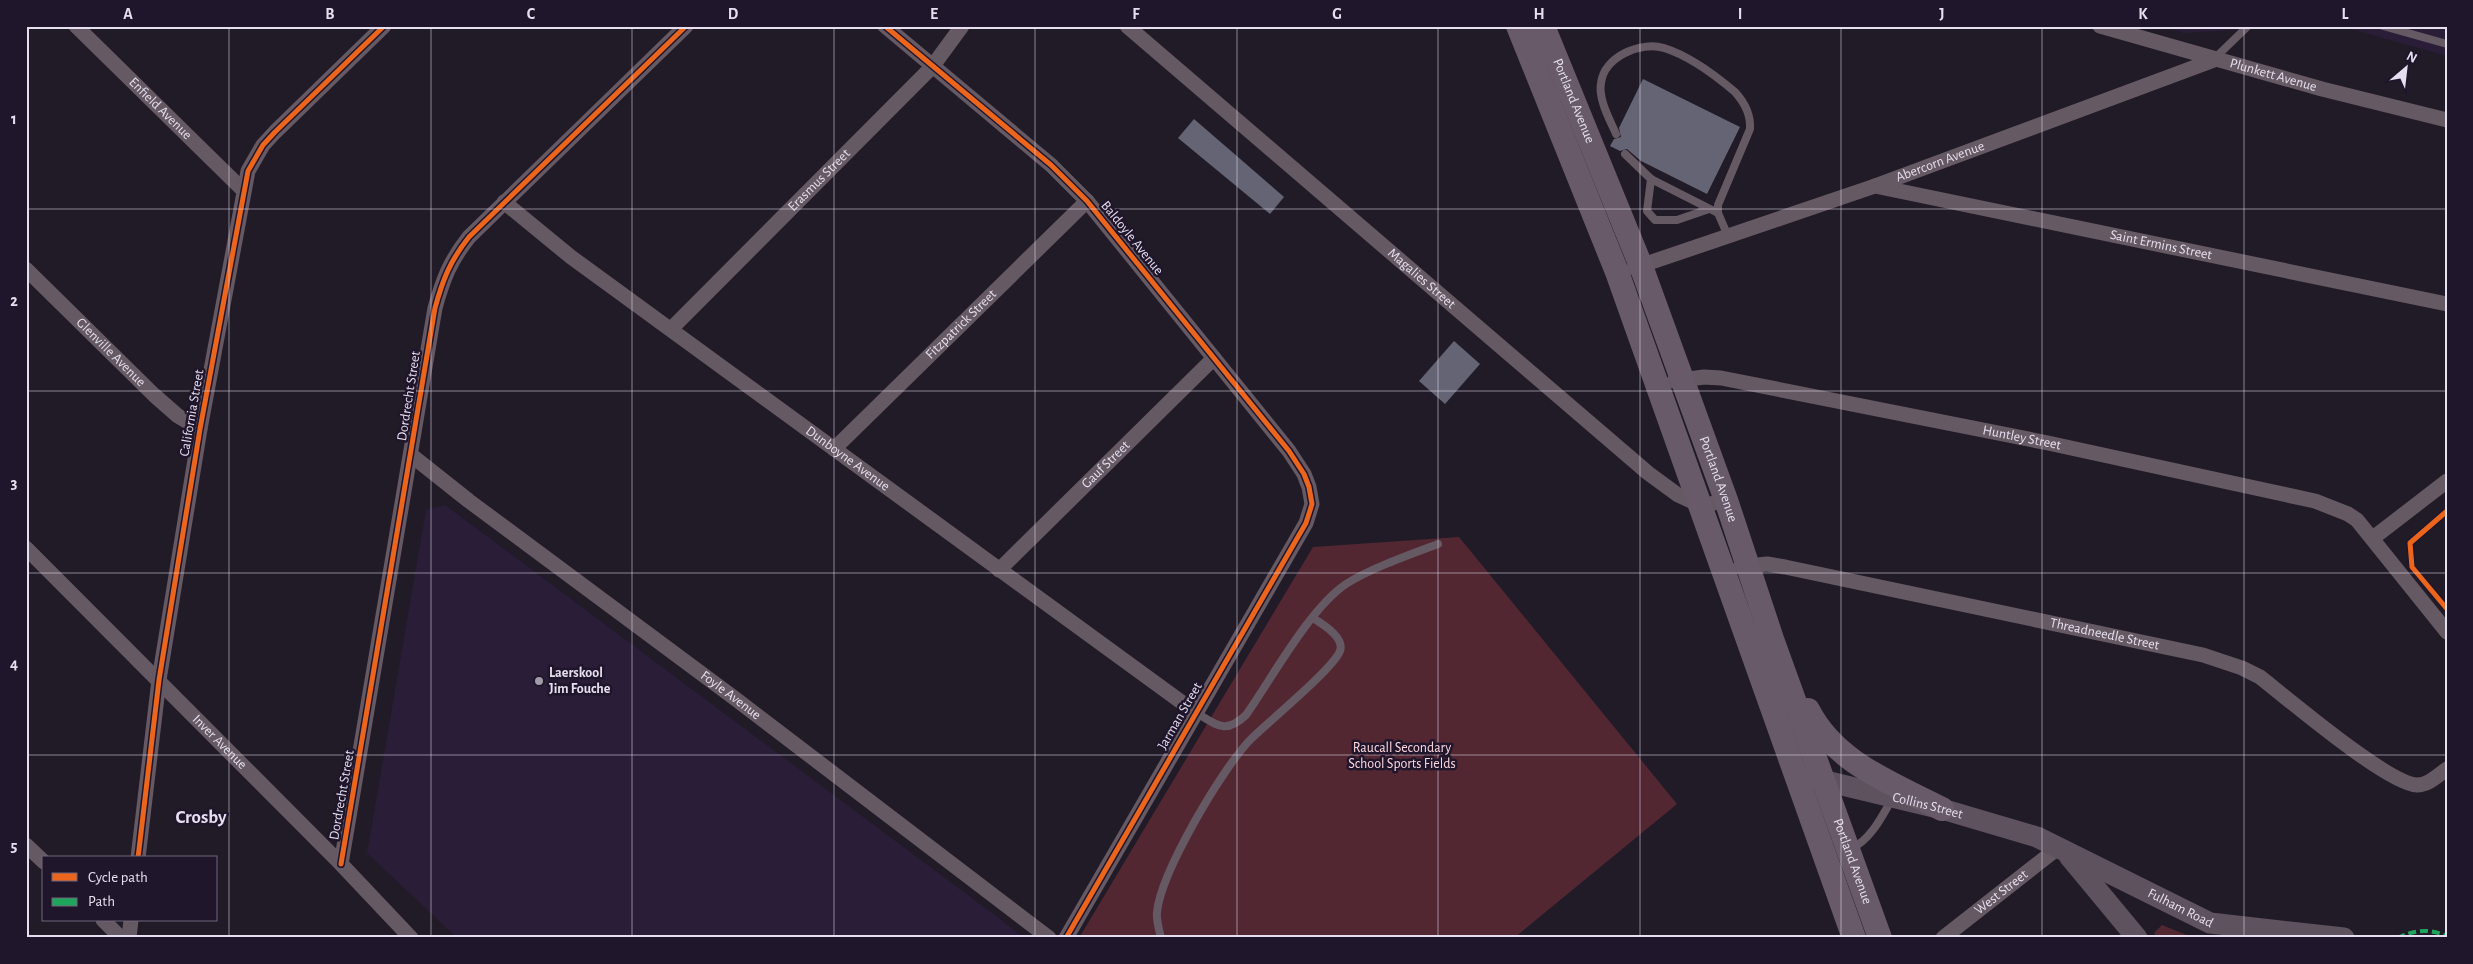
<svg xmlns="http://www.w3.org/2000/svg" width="2473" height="964" font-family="'Alegreya Sans',sans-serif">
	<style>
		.built { fill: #291d37 }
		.green { fill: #522732 }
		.building { fill: #646474 }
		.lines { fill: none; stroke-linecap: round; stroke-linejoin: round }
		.lane { stroke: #655963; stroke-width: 8 }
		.street { stroke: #655963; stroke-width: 15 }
		.secondary { stroke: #5e525e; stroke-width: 21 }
		.primary { stroke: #685a68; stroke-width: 24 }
		.quiet { stroke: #20a55d; stroke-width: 4; stroke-dasharray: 8 4; stroke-linecap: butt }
		.cycleway-casing { stroke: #20162c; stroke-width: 8 }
		.cycleway { stroke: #eb651d; stroke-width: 5 }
		.grid { fill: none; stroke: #e6dfef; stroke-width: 1; stroke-opacity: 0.55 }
		.poi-dot { fill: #a19aa9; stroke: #20162c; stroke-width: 2 }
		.labels { text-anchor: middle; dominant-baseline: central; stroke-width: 5; stroke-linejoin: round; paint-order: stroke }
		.street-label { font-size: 14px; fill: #e6dfef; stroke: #20162c }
		.poi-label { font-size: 14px; font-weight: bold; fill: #e6dfef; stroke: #20162c; text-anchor: start }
		.park-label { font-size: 14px; fill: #fdd6dc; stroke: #20162c }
		.district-label { font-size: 19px; font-weight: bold; fill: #e6dfef; stroke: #20162c }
		.neatline { fill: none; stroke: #e6dfef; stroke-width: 2 }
		.grid-label { font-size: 16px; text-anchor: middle; font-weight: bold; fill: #e6dfef }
	</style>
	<rect width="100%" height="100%" fill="#211b27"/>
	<!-- built -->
	<g class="built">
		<path d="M 2162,26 L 2304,26 L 2184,33 Z"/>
		<path d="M 2340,26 L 2447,26 L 2447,56 Z"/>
		<path d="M 445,505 L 992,913 L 1024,938 L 457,938 L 367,853 L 426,510 Z"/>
	</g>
	<!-- green -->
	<g class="green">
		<path d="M 1459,537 L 1677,804 L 1514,938 L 1079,938 L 1313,547 Z"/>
		<path d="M 2162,925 L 2194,938 L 2157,938 L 2154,933 Z"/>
	</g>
	<!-- building -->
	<g class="building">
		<path d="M 1643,79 L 1740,127 L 1707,194 L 1641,161 L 1627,149 L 1620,151 L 1610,146 L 1614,139 L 1621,137 L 1619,128 Z"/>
		<path d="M 1194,119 L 1284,197 L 1270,214 L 1178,138 Z"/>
		<path d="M 1454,341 L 1480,364 L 1445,404 L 1419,381 Z"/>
	</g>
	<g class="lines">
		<!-- lane -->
		<g class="lane">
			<path d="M 2383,26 L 2447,44"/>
			<path d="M 2215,58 L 2248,26"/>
			<path d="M 1616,134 C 1610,120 1598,99 1601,83 C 1604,57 1640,41 1664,48 C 1690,56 1715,75 1735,92 C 1745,103 1751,114 1750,129 L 1718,205 L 1718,213 L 1728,236"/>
			<path d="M 1625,154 L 1651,179 L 1718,213"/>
			<path d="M 1651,179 L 1647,211 L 1655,220 L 1677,220 L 1709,209"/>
			<path d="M 1195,712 C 1217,725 1225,735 1246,715 C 1272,678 1310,608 1346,584 C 1369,569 1411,554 1438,544"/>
			<path d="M 1851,849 C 1871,839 1881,818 1892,799"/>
			<path d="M 1161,938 C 1159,929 1156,920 1157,912 C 1161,872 1223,767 1251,739 C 1268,722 1333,669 1340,651 C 1345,637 1322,624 1313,618"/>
		</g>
		<!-- street -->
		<g class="street">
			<path id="s1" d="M 76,26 L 243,190"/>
			<path d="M 885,26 L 1051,165 L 1087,201 L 1289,451 L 1304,474 L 1309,487 L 1312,504 L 1306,523 L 1066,938"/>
			<path id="s2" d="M 1127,26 L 1648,473 L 1678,495 L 1702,506 L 1726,500"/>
			<path id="s3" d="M 2100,26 L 2322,89 L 2447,120"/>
			<path id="s4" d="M 1875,186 L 2447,304"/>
			<path id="s5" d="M 504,202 L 571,257 L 1195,712"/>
			<path id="s6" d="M 1634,268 L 1875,186 L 2214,60"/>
			<path id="s7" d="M 26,269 L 154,395 L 178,416 L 200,429"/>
			<path id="s8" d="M 671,329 L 932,67 L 962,26"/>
			<path id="s9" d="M 1674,381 L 1704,377 L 1721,378 L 2048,443 L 2315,501 L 2348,514 L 2357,520 L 2447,632"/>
			<path id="s10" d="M 834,449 L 1087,201"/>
			<path id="s11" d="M 411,455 L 469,501 L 733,697 L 1049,938"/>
			<path d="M 2373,538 L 2447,481"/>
			<path id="s12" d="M 26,548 L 341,864 L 411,938"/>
			<path id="s13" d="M 1740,567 L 1767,564 L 1785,567 L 2203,655 L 2242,668 L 2260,677 C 2288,699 2388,784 2417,785 C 2429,785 2438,775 2447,769"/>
			<path id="s14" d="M 999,570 L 1214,358"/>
			<path d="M 26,845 L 44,862"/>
			<path d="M 138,858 L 159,680 L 200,429 L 248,171 L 263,145 L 275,132 L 384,26"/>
			<path d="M 341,864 L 435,308 C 443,279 450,261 469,237 L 686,26"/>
			<path d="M 103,920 L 121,938"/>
			<path d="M 129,938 L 131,920"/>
			<path id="s15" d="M 1943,938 L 2059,847"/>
		</g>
		<!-- secondary -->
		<g class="secondary">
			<path id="s16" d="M 1809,777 L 1942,809 L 2037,837 L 2210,923 L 2344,938"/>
			<path d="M 2069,856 L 2137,938"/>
		</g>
		<!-- primary -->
		<g class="primary">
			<path d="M 1518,26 L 1617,272 L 1854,938"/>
			<path id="s17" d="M 1543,26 L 1641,266 L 1726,500 L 1772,639 L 1880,938"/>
			<path d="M 1808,710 C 1835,763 1892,783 1942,809"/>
		</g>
		<!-- quiet -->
		<path class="quiet" d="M 2397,938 C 2416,930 2427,928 2447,936"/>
		<defs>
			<g id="cycleway">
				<path d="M 885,26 L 1051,165 L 1087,201 L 1289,451 L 1304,474 L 1309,487 L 1312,504 L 1306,523 L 1066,938"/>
				<path d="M 2447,511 L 2410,543 L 2412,567 L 2447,609"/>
				<path d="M 138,858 L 159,680 L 200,429 L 248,171 L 263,145 L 275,132 L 384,26"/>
				<path d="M 341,864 L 435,308 C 443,279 450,261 469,237 L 686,26"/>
			</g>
		</defs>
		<!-- cycleway casing -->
		<use href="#cycleway" class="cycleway-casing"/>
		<!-- cycleway -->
		<use href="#cycleway" class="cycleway"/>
	</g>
	<!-- grid -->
	<path class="grid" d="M 229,26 L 229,938M 431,26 L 431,938M 632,26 L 632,938M 834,26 L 834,938M 1035,26 L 1035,938M 1237,26 L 1237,938M 1438,26 L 1438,938M 1640,26 L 1640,938M 1841,26 L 1841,938M 2042,26 L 2042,938M 2244,26 L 2244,938M 26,209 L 2447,209M 26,391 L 2447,391M 26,573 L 2447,573M 26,755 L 2447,755"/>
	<!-- markers -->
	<circle class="poi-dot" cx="539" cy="681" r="5"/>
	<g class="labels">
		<!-- street labels -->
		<g class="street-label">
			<text stroke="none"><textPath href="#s3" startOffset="180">Plunkett Avenue</textPath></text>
			<text stroke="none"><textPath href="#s17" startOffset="81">Portland Avenue</textPath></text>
			<text stroke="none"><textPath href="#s1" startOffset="118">Enfield Avenue</textPath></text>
			<text stroke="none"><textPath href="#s6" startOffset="324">Abercorn Avenue</textPath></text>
			<text stroke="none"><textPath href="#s8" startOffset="210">Erasmus Street</textPath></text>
			<text transform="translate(1132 238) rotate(51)">Baldoyle Avenue</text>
			<text stroke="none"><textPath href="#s4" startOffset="292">Saint Ermins Street</textPath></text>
			<text stroke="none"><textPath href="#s2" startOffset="388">Magalies Street</textPath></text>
			<text stroke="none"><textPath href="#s10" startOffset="178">Fitzpatrick Street</textPath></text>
			<text stroke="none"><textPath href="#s7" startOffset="119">Glenville Avenue</textPath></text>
			<text transform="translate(409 396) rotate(-81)">Dordrecht Street</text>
			<text transform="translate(192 413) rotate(-80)">California Street</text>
			<text stroke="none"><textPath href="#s9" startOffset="354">Huntley Street</textPath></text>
			<text stroke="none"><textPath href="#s5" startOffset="429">Dunboyne Avenue</textPath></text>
			<text stroke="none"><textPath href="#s14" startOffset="150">Gauf Street</textPath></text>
			<text stroke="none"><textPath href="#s17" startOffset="486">Portland Avenue</textPath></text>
			<text stroke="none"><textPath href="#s13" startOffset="372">Threadneedle Street</textPath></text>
			<text stroke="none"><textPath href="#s11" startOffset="400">Foyle Avenue</textPath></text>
			<text transform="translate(1180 716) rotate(-60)">Jarman Street</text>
			<text stroke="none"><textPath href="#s12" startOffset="274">Inver Avenue</textPath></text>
			<text transform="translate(342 795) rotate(-80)">Dordrecht Street</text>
			<text stroke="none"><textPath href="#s16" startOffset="122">Collins Street</textPath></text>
			<text stroke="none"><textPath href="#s17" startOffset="891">Portland Avenue</textPath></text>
			<text stroke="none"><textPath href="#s15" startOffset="74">West Street</textPath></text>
			<text stroke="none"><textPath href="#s16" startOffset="396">Fulham Road</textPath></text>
		</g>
		<!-- poi labels -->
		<g class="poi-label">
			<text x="549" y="673">Laerskool<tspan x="549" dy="16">Jim Fouche</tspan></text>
		</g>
		<!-- park labels -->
		<g class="park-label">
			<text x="1402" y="748">Raucall Secondary<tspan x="1402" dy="16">School Sports Fields</tspan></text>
		</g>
		<!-- district labels -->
		<g class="district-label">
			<text x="201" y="817">Crosby</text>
		</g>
	</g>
	<!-- border -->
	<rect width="2473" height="964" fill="none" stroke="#20162c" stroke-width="55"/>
	<!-- legend -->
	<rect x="42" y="856" width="175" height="65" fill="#20162c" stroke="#6f667a"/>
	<rect x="52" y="873" width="25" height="8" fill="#eb651d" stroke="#6f667a"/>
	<text x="88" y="882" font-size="15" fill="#e6dfef">Cycle path</text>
	<rect x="52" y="898" width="25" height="8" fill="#20a55d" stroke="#6f667a"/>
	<text x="88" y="906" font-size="15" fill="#e6dfef">Path</text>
	<!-- north arrow -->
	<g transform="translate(2406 68) rotate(28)" stroke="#20162c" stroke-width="4" paint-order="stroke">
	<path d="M0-4L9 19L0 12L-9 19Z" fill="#e6dfef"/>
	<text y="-8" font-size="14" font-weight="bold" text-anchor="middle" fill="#e6dfef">N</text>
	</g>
	<rect x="28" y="28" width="2418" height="908" class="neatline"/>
	<g class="grid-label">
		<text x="128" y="19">A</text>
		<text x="330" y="19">B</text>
		<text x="531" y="19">C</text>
		<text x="733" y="19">D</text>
		<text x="934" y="19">E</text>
		<text x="1136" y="19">F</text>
		<text x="1337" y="19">G</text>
		<text x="1539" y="19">H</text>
		<text x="1740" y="19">I</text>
		<text x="1942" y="19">J</text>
		<text x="2143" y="19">K</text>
		<text x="2345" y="19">L</text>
		<text x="14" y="124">1</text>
		<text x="14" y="306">2</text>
		<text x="14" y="488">3</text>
		<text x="14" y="669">4</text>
		<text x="14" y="851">5</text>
	</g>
</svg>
